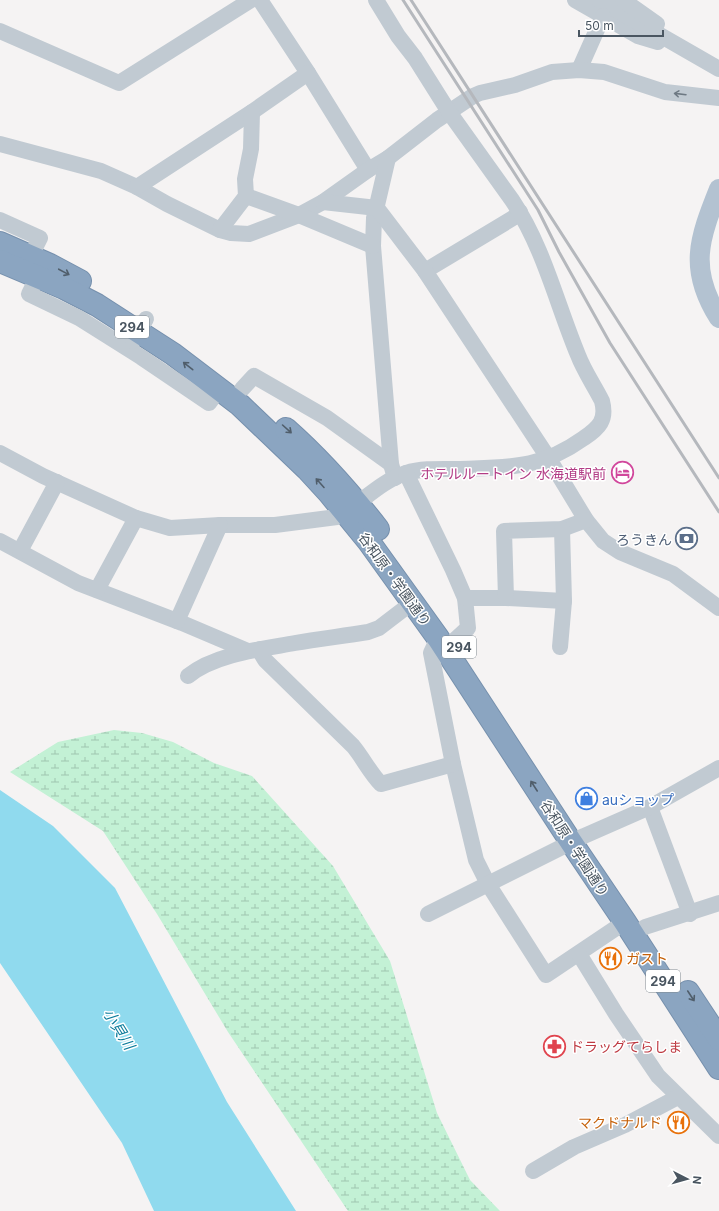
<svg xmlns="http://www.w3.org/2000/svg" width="719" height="1211" font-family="Inter,'Noto Sans JP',sans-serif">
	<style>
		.wetland { fill: url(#wetland-marsh) }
		.water { fill: #90daee }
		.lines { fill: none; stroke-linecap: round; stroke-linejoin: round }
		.highway-casing { stroke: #7690ad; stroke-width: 24 }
		.minor { stroke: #c1cad2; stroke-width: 16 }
		.major { stroke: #b3c2d1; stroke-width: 20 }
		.highway { stroke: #8ba5c1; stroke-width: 22 }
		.rail { stroke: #b5b8bd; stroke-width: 3 }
		.oneway { stroke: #6e7983 }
		.oneway2 { stroke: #505e6b }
		.labels { text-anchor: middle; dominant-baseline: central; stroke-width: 3; stroke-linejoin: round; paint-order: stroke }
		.shield { fill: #fff; stroke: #808990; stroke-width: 1 }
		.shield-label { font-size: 13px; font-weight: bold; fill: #4a5661 }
		.hotel-label { font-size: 14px; fill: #b23c85; stroke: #fff; text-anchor: end }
		.service-label { font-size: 14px; fill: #4e5e75; stroke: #fff; text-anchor: end }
		.street-label { font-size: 14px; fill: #4a5661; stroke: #fff }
		.shop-label { font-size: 14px; fill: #366cbe; stroke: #fff; text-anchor: start }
		.food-label { font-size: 14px; fill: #c56008; stroke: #fff; text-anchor: start }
		.health-label { font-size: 14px; fill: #be3a42; stroke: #fff; text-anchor: start }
		.water-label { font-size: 15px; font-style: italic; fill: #0c7c9b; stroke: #fff }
	</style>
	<defs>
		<pattern id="wetland-marsh" width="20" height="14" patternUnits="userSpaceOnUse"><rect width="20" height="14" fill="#c3f1d5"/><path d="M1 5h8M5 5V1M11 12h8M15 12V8" fill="none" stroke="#a0c6b0"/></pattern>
	</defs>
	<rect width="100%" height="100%" fill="#f5f3f3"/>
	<!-- wetland -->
	<path class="wetland" d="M 114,730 L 142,733 L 173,742 L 214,763 L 252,776 L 333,866 L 390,961 L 437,1113 L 470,1180 L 500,1211 L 348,1211 L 228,1032 L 157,914 L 103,831 L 10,772 L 58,742 Z"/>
	<!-- water -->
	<path class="water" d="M 0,790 L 53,826 L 115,888 L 227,1102 L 296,1211 L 154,1211 L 122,1143 L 0,963 Z"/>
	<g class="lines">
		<defs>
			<g id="highway">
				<path d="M 0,243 L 50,265 L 80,281"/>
				<path d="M 0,261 L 64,288 L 97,305 L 173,354 L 240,405 L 307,469 L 329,493 L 369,542 L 438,638 L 571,842 L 625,922 L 719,1068"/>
				<path d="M 286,429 C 320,459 350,493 378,529"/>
				<path d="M 688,992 L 719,1039"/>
			</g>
		</defs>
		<!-- highway casing -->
		<use href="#highway" class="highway-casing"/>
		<!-- minor -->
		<g class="minor">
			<path d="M 260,0 L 308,73 L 368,170"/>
			<path d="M 575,0 L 638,36 L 658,42"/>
			<path d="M 599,0 L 719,69"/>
			<path d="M 623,0 L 657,24"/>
			<path d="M 0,31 L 119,83 L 251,0"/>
			<path d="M 579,70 L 603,16"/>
			<path d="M 0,144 L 101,171 L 137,187 L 167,204 L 220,230 L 231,233 L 249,234 L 299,215 L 323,202 L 368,170 L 388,158 L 437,120 L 473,96 L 480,93 L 515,85 L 552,72 L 579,70 L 604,72 L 665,92 L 719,98"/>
			<path d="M 388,158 L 374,218 L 373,246 L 391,464 L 395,478"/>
			<path d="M 137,187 L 252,112 L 308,73"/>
			<path d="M 246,196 L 299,215 L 373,246"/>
			<path d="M 323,202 L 377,208 L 425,271 L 513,218 L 520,212"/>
			<path d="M 0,220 L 40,238 L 31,256"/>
			<path d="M 220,230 L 246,196 L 245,179 L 251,149 L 252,112"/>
			<path d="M 425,271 L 549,459 L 586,520 L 603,541 L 620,552 L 673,574 L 719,608"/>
			<path d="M 38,276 L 29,294 L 79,318 L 141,357 L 209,403 L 219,389"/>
			<path d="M 133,341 L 146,319"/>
			<path d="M 242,389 L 254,376 L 327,418 L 391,464"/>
			<path d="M 0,453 L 43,476 L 136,518 L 170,528 L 220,525 L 275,525 L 337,517 C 361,504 379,482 406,473 C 422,468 440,469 457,469 C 509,467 539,470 584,438 C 599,428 607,420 602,401 C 594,385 584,371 578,355 C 556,302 544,248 512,200 L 449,112 L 415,58 L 398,36 L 376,0"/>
			<path d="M 406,473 L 453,570 L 465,598 L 468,628 L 455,640"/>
			<path d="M 0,541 L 78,583 L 182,623 L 248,651"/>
			<path d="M 20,551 L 57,482"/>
			<path d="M 97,590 L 136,518"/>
			<path d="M 465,598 L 506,598 L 564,601"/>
			<path d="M 506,598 L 504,531 L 562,529 L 586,520"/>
			<path d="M 177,621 L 220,525"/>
			<path d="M 438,638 L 431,653 L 453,764 L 476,860 L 488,884 L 546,975 L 625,922"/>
			<path d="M 560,647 L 564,601 L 562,529"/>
			<path d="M 260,649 L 262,655 L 265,660 L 353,746 C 363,758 370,773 381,784 L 453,764"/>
			<path d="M 188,676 C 215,654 262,649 295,643 C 319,639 343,636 368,632 L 379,628 L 413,602"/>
			<path d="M 650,807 L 690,914"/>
			<path d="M 428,914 L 584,836 L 650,807 L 719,768"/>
			<path d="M 645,927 L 719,903"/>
			<path d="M 579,954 L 616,1014 L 658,1076 L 719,1136"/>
			<path d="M 533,1171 L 574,1147 L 625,1125 L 678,1097"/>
		</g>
		<!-- major -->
		<path class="major" d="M 719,189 C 699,239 688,269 719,318"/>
		<!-- highway -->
		<use href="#highway" class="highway"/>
		<!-- rail -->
		<g class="rail">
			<path d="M 403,0 L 538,210 L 559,252 L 610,343 L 719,512"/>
			<path d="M 411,0 L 719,478"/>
		</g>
	</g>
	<!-- one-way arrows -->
	<defs><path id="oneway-shaft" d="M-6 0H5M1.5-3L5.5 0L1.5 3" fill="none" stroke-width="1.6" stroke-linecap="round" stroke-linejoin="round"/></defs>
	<use class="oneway" href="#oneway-shaft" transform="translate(680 94) rotate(-173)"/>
	<g class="oneway2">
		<use href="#oneway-shaft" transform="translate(64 272) rotate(28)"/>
		<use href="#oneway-shaft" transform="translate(188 366) rotate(-142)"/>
		<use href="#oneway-shaft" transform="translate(287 429) rotate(42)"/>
		<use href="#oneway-shaft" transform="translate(320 483) rotate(-132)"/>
		<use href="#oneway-shaft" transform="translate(534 786) rotate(-123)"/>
		<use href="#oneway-shaft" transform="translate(691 996) rotate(57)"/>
	</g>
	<!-- icons -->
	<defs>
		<symbol id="hotel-ring" viewBox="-11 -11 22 22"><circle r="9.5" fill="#fff" stroke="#d1479c" stroke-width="1.5"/><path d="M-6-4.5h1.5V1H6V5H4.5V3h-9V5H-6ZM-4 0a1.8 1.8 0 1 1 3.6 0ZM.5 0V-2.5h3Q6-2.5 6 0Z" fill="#d1479c"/></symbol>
		<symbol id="bank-ring" viewBox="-11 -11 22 22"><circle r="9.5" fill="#fff" stroke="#5c6f8a" stroke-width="1.5"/><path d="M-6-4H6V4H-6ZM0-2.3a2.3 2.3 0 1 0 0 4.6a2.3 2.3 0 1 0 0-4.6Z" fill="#5c6f8a"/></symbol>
		<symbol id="shop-ring" viewBox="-11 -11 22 22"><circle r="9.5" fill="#fff" stroke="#3f7fe0" stroke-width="1.5"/><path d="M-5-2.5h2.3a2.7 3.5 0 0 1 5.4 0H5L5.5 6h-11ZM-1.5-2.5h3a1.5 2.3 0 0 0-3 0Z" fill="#3f7fe0"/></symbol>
		<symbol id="restaurant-ring" viewBox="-11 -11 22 22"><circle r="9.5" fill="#fff" stroke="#e8710a" stroke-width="1.5"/><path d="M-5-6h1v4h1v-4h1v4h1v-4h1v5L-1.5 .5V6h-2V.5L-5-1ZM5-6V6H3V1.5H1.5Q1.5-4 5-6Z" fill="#e8710a"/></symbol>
		<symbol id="pharmacy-ring" viewBox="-11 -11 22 22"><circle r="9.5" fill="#fff" stroke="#e0444e" stroke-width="1.5"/><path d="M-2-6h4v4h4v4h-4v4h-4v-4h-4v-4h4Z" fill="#e0444e"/></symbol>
	</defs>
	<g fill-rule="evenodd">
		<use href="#hotel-ring" x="610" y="460" width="25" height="25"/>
		<use href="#bank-ring" x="674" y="526" width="25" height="25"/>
		<use href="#shop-ring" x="574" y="786" width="25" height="25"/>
		<use href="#restaurant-ring" x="598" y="946" width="25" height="25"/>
		<use href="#pharmacy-ring" x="542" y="1034" width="25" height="25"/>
		<use href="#restaurant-ring" x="666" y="1110" width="25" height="25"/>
	</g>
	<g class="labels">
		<!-- shield labels -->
		<g class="shield">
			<rect x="115" y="316" width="34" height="22" rx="3"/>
			<rect x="442" y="636" width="34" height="22" rx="3"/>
			<rect x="646" y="970" width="34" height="22" rx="3"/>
		</g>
		<g class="shield-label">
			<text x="132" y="327">294</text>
			<text x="459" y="647">294</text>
			<text x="663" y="981">294</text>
		</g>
		<!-- hotel labels -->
		<g class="hotel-label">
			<text x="606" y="473">ホテルルートイン 水海道駅前</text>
		</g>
		<!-- service labels -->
		<g class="service-label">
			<text x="672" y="539">ろうきん</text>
		</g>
		<!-- street labels -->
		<g class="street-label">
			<text transform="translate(395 579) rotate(54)">谷和原・学園通り</text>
			<text transform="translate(575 848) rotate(57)">谷和原・学園通り</text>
		</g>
		<!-- shop labels -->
		<g class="shop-label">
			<text x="602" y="799">auショップ</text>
		</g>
		<!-- food labels -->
		<g class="food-label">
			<text x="626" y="958">ガスト</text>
			<text x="662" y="1122" text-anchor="end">マクドナルド</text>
		</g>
		<!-- health labels -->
		<g class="health-label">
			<text x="570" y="1046">ドラッグてらしま</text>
		</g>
		<!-- water labels -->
		<g class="water-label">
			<text transform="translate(119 1029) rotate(58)">小貝川</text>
		</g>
	</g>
	<!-- north arrow -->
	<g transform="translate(687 1179) rotate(96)" stroke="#ffffff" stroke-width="3" paint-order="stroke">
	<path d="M0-3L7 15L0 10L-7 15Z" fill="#4a5661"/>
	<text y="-6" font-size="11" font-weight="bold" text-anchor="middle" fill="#4a5661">N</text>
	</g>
	<!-- scale -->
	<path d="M579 30v6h84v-6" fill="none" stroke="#4a5661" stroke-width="2"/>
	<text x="585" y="30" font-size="12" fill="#4a5661" stroke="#ffffff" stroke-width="3" paint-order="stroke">50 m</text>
</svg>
